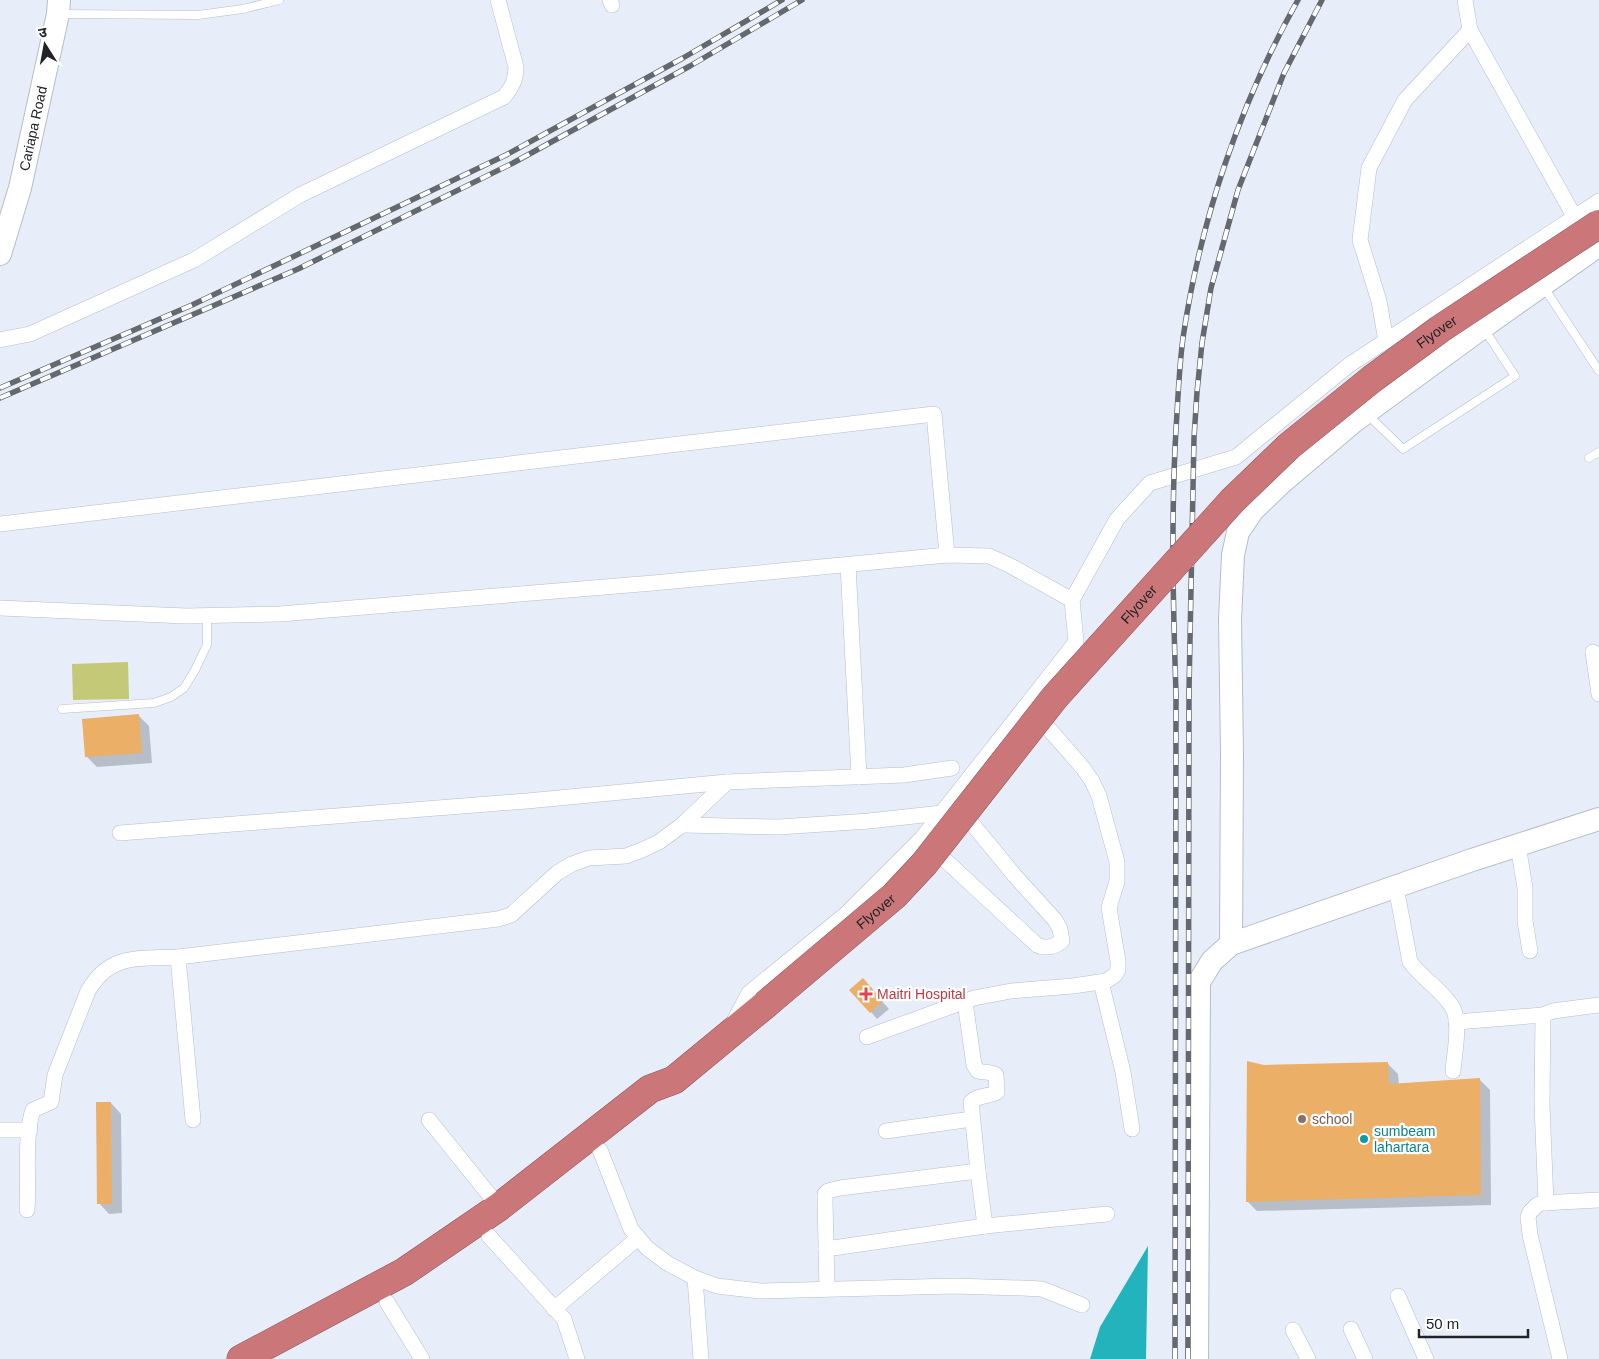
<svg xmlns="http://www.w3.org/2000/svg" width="1599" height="1359" font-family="Arial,'Noto Sans Devanagari',sans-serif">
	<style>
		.green { fill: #c3c976 }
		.water { fill: #22b3bc }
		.shadow { fill: #0003 }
		.building { fill: #ebaf67 }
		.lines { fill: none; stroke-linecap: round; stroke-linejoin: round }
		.lane-casing { stroke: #b7bdc8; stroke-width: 9 }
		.street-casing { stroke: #b7bdc8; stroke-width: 16 }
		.secondary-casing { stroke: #b7bdc8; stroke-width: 24 }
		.highway-casing { stroke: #8f595c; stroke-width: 29 }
		.lane { stroke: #fff; stroke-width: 8 }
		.street { stroke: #fff; stroke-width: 15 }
		.secondary { stroke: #fff; stroke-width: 22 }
		.highway { stroke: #cb7679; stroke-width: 28 }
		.rail-casing { stroke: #64696f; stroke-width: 5.5 }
		.rail { stroke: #fff; stroke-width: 4; stroke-dasharray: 11; stroke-linecap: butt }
		.highway-bridge-casing { stroke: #8f595c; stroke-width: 29; stroke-linecap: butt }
		.highway-bridge { stroke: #cb7679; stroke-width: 28 }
		.health-dot { fill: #e0444e; stroke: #fff; stroke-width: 2 }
		.education-dot { fill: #8d6e63; stroke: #fff; stroke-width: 2 }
		.culture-dot { fill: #0f9aa8; stroke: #fff; stroke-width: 2 }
		.labels { text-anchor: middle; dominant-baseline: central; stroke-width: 4.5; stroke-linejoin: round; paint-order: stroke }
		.street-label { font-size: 14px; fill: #202327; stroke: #fff }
		.health-label { font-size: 14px; fill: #be3a42; stroke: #fff; text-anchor: start }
		.education-label { font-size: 14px; fill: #785e54; stroke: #fff; text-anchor: start }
		.culture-label { font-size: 14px; fill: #0d838f; stroke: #fff; text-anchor: start }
	</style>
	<rect width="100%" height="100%" fill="#e7eef9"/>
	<!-- green -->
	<path class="green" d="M 128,662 L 129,699 L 73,700 L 72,664 Z"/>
	<!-- water -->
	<path class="water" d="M 1148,1246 L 1146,1359 L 1090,1359 L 1100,1327 Z"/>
	<!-- shadow -->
	<g class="shadow">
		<path d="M 138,715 L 149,726 L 152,763 L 97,767 L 87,757 Z"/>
		<path d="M 869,987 L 889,1009 L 877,1019 L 871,1012 Z"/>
		<path d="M 1388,1064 L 1398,1074 L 1399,1084 L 1480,1080 L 1490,1090 L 1491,1205 L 1257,1211 L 1247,1201 L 1264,1066 Z"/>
		<path d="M 111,1103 L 121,1114 L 122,1213 L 109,1214 L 99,1203 Z"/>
	</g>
	<!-- building -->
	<g class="building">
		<path d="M 139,714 L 142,753 L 85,757 L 82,719 Z"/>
		<path d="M 863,978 L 883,1001 L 870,1013 L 849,990 Z"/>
		<path d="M 1247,1061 L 1264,1065 L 1388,1062 L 1389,1084 L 1480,1078 L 1481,1195 L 1246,1202 Z"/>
		<path d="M 96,1102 L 111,1102 L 112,1204 L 97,1204 Z"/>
	</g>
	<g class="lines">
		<defs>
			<g id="lane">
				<path d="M 60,14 L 198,15 L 243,9 L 279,0"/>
				<path d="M 1543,286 L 1599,371"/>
				<path d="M 1367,414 L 1403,449 L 1515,376 L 1484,329"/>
				<path d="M 1589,458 L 1599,452"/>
				<path d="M 62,709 L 154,703 L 171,697 L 184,688 L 195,670 L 207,645 L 207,615"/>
			</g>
			<g id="street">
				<path d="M 610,0 L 612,5"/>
				<path d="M 1465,0 L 1470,30 L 1574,216"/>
				<path d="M 0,340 L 30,334 L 194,260 L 300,195 L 504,97 C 512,87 516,80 516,67 L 498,0"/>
				<path d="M 1386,341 L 1379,301 L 1360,240 L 1369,168 L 1405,100 L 1470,30"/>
				<path d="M 0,524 L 934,414 L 947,555"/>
				<path d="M 848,565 L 859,777"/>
				<path d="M 0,608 L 186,616 L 280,614 L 653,583 L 947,555 L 989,556 L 1009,565 L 1072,600"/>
				<path d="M 1593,652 L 1599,694"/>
				<path d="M 682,825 L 779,827 L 869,821 L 942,813"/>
				<path d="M 120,833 L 527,801 L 727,782 L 904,775 L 952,768"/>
				<path d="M 1518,845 L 1525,888 L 1525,921 L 1530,951"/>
				<path d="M 930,846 L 1037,945 C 1045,949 1055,947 1062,941 L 1060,929 L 1055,920 L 1015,876 L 960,809"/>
				<path d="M 1396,887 L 1410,962 C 1422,978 1440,989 1451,1005 C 1462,1019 1454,1055 1453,1071"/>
				<path d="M 178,957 L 193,1120"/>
				<path d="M 1101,982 L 1123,1072 L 1132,1129"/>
				<path d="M 965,1002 L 974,1065 L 978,1071 C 984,1073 990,1071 996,1075 L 997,1092 C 989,1097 977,1095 971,1102 L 978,1171"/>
				<path d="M 1456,1022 L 1543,1015"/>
				<path d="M 732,1025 L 749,993 L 846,914 L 922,838 L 1076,642 L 1072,600 L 1117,519 L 1150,483 L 1236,457 L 1349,365 L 1599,201"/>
				<path d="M 867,1037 L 974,998 L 1011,991 L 1073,986 L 1106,981 L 1115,975 L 1118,970 L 1118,961 L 1109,908 L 1117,881 L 1117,862 L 1099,796 L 1092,781 L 1083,768 L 1035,713"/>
				<path d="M 429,1120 L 499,1207"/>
				<path d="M 0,1130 L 30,1130"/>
				<path d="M 886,1131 L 972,1119"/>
				<path d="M 600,1150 L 631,1229 L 647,1248 L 667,1263 L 695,1278 L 717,1286 L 760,1291 L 954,1286 L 1022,1288 L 1042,1289 L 1082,1305"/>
				<path d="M 1546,1203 L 1542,1105 L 1543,1015 L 1553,1011 L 1599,1005"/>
				<path d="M 27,1210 C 29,1183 24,1135 33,1110 L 51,1102 L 55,1075 L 88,991 C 110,953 139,959 178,957 L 498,919 L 511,915 L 557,873 L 572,864 L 589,858 L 626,856 L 642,850 L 659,842 L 682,825 L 727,782"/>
				<path d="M 489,1236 L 564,1319 L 577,1359"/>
				<path d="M 826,1249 L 985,1226 L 1107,1214"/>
				<path d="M 695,1278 L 701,1359"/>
				<path d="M 827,1289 L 825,1200 L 825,1194 L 828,1191 L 840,1188 L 978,1171 L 985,1226"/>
				<path d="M 1398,1296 L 1426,1359"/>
				<path d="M 387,1302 L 422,1359"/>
				<path d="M 554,1309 L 638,1238"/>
				<path d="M 1351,1329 L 1365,1359"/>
				<path d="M 1293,1330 L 1308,1359"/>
				<path d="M 1560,1359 L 1530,1235 L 1528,1217 L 1530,1212 L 1537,1205 L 1542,1203 L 1599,1200"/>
			</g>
			<g id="secondary">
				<path id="s1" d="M 0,254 L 20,188 L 58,14 L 59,0"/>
				<path d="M 1231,944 L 1232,753 L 1230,620 L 1233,555 L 1238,532 L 1253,510 L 1281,483 L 1353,422 L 1483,327 L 1599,245"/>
				<path d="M 1197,1359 L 1199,982 L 1212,961 L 1231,944 L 1472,860 L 1599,819"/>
			</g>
			<path id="highway" d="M 241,1359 L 404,1272 L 499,1207 L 650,1089 L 674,1080 L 765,1005"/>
		</defs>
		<!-- lane casing -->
		<use href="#lane" class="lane-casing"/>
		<!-- street casing -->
		<use href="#street" class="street-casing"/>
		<!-- secondary casing -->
		<use href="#secondary" class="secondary-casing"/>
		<!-- highway casing -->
		<use href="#highway" class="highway-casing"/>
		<!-- lane -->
		<use href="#lane" class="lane"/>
		<!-- street -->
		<use href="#street" class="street"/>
		<!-- secondary -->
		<use href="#secondary" class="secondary"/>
		<!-- highway -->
		<use href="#highway" class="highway"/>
		<defs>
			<g id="rail">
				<path d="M 0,388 L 192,305 L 506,155 L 683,58 L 782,0"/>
				<path d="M 0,398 L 298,269 L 513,163 L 690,66 L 802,0"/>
				<path d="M 1175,1359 L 1176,693 C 1173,605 1171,517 1176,429 C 1178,399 1179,368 1183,338 C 1200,221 1240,103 1298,0"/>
				<path d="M 1188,1359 L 1189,690 L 1194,438 L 1197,392 L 1202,343 L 1211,288 L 1238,190 L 1284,73 L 1322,0"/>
			</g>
		</defs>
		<!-- rail casing -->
		<use href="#rail" class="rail-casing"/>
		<!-- rail -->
		<use href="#rail" class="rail"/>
		<defs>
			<g id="highway-bridge">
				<path id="s2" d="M 765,1005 L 894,896 L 924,864 L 1055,697 L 1232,501 L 1289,446 L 1372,379 L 1440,329 L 1599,224"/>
			</g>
		</defs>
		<!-- highway-bridge casing -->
		<use href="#highway-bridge" class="highway-bridge-casing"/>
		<!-- highway-bridge -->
		<use href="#highway-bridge" class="highway-bridge"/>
	</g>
	<!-- markers -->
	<path class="health-dot" d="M863.5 986.5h5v5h5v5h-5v5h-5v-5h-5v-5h5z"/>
	<circle class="education-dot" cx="1302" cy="1119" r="5"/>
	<circle class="culture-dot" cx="1364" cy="1139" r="5"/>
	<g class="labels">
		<!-- street labels -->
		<g class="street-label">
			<text stroke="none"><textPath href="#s1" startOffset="130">Cariapa Road</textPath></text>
			<text stroke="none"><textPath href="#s2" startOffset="955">Flyover</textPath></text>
			<text stroke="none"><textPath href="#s2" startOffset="550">Flyover</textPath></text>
			<text stroke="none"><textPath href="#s2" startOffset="145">Flyover</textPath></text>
		</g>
		<!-- health labels -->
		<g class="health-label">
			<text x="877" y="994">Maitri Hospital</text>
		</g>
		<!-- education labels -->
		<g class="education-label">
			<text x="1312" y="1119">school</text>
		</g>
		<!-- culture labels -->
		<g class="culture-label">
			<text x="1374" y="1131">sumbeam<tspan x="1374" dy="16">lahartara</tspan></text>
		</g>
	</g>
	<!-- north arrow -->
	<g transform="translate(45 45) rotate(349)" stroke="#ffffff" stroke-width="4" paint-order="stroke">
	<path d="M0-4L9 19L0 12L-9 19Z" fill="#202327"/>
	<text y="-8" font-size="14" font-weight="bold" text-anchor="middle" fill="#202327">उ</text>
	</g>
	<!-- scale -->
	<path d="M1419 1329v8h109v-8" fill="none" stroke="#202327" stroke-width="2.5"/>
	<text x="1426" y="1329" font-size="15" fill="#202327" stroke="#ffffff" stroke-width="4" paint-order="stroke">50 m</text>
</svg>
